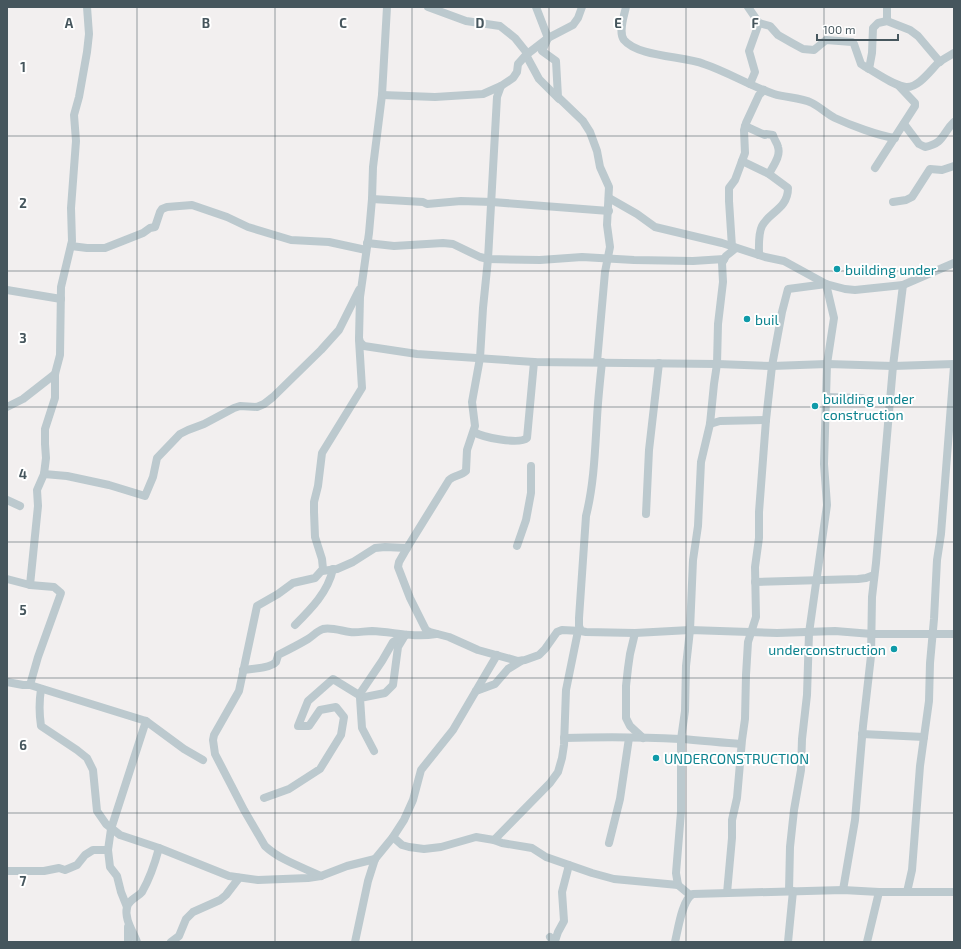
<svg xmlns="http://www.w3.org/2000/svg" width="961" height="949" font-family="'Exo 2',sans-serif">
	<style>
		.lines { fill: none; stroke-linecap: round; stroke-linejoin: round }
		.minor { stroke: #bcc9ce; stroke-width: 8 }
		.grid { fill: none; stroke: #46565d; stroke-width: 1; stroke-opacity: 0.55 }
		.culture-dot { fill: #0f9aa8; stroke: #fff; stroke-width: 1.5 }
		.labels { text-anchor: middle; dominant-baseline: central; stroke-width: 4; stroke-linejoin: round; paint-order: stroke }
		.culture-label { font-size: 14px; fill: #0d838f; stroke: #fff; text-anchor: start }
		.grid-label { font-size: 13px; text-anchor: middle; font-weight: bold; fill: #46565d; stroke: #fff; stroke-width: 4; stroke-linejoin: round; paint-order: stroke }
	</style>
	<rect width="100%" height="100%" fill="#f2efef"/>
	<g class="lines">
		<!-- minor -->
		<g class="minor">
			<path d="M 387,7 L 382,95 L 373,167 L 372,199 L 369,233 L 360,297 L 359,338 L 360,342 L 364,346 L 417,354 L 534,362 L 717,364 L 772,366 L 827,364 L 893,366 L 954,364"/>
			<path d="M 428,7 L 466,21 L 500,26 L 515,38 L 527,53"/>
			<path d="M 536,7 L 548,38 L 542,51 L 556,61 L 558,97 L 583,121 L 590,132 L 597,151 L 600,167 L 609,187 L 607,225 L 610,247 L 605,272 L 597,362"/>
			<path d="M 626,7 C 624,16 618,32 624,40 C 638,57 684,56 704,64 C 728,72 750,86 774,94 C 786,98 800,97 812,103 C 820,107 827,114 835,118 C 850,125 879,136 895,138"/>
			<path d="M 748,7 L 759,23 L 770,26 L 778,35 L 792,43 L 803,49 L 814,50 L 826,40 L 852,42 L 854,44 L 861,64 L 864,66 C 875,72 894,86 906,87 C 918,88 930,71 938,63 C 943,59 949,56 954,53"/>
			<path d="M 887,7 L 887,21"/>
			<path d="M 526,55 L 539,79 L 559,99"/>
			<path d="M 869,69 L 872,53 L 873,28 L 878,23 L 887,21 L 910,30 L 918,36 L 940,62"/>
			<path d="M 750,84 L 755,72 L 749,51 L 759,23"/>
			<path d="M 501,86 L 497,97 L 488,259 L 483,308 L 480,358 L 472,402 L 475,426 L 467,450 L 466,471 C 461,476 454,475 449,480 L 407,548 L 399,562 L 398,567 L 410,598 L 426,630 L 430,632 L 449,637 L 478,650 L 518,661 L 525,660 L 539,655 L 545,649 L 557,632 L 562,630 L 581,631"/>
			<path d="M 382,95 L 435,97 L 483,94 L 501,86 L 513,78 L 517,72 L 518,64 L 526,55 L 548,38 L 573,25 L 578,18 L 582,7"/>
			<path d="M 904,124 L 919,144 L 925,147 C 945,143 942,133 954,122"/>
			<path d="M 745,126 L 765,135 L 766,134 L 773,135 C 774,140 777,142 778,147 C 781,156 773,166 769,174"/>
			<path d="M 742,161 L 769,174 L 788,188 C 788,209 769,212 762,226 C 758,234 759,246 759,255"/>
			<path d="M 875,168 L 915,106 L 915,103 L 899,86"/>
			<path d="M 609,198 L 637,214 L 655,227 L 722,243 L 765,257 L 784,261 L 826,284 L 845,289 L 855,290 L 903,285 L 954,263"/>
			<path d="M 372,199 L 423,202 L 427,204 L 461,201 L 492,202 L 609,211"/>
			<path d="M 893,202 L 906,200 L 912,197 L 930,169 L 942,170 L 954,166"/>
			<path d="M 367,243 L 394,246 L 443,243 L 453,244 L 480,257 L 488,259 L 540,260 L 582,257 L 634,260 L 693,261 L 724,259"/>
			<path d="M 71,246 L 87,248 L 105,248 L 143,233 L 150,228 L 155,227 L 160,212 L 162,209 L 167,207 L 192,205 L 227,217 L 248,227 L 291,240 L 329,242 L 366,250"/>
			<path d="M 732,247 L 729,201 L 729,188 L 735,180 L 745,153 L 744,130 L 746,123 L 759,95 L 764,90"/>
			<path d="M 7,290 L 61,299"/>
			<path d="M 602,362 C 600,381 598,399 597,418 C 595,451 594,484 586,516 L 579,618 L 579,626 L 581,631 L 586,632 L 635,633 L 690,630 L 777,633 L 835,631 L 872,634 L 954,634"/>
			<path d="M 827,397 L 862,398"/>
			<path d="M 7,407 L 23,399 L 55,374"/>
			<path d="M 710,424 L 720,421 L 766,420"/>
			<path d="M 474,432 C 482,437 519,445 527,438 L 534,362"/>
			<path d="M 44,474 L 67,476 L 109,485 L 145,496 L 153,477 L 157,458 L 180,434 L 188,430 L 204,424 L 234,408 L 240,406 L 257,407 L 264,404 L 273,397 L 321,350 L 339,330 L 359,290"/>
			<path d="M 7,500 L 20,506"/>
			<path d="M 646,514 L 649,450 L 659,363"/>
			<path d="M 517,546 L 526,520 L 531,493 L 531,466"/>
			<path d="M 322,571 L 337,569 L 353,562 L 375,548 L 385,547 L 407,548"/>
			<path d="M 7,579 L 30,585 L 54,587 L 61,593 L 38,657 L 30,685 L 23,685 L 7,682"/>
			<path d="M 755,582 L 858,579 L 866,578 L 874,575"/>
			<path d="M 30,585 L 38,506 L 37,490 L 44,474 L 46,458 L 45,444 L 45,429 L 55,398 L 55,374 L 60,355 L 61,287 L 72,241 L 71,208 L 76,141 L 74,115 L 79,97 L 87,52 L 89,34 L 87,7"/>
			<path d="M 295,625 C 311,609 328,592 333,569"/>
			<path d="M 635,633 L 630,654 L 628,668 L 626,686 L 626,718 L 630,726 L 643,738"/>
			<path d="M 243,670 C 251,669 271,668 276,662 C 276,662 278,656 278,655 C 288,650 298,645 308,639 C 313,636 317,631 323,629 C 331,627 342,631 350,632 C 357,633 365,631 372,631 C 394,632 414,638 436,634"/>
			<path d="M 30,685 L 146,721 L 111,829 L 108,850 L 110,867 L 117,876 L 121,892 L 127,907"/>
			<path d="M 41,689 C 39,702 39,713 41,726 L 77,750 L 87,758 L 93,770 L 97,811 L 106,824 L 120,835 L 159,848 L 229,876 L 258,880 L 308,878 L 321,876 L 347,866 L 375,859"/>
			<path d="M 476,691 L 495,684 L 508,669 L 521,661"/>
			<path d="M 146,721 L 184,749 L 203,760"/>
			<path d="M 862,734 L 924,737"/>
			<path d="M 564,738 C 603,737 642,737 680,739 C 701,740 721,743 741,744"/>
			<path d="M 374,751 L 362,728 L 360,698 L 385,693 L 393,685 L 398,647 L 404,637"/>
			<path d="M 264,798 L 289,789 L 320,769 L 341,735 L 344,717 L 336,707 L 320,710 L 309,726 L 298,726 L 308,701 L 333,679 L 359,695 L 382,661 L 393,642 L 406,635"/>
			<path d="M 393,837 L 402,845 L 409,847 L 424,849 L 441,847 L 476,837 L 494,840 L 502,843 L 532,848 L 546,857 L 592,873 L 614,879 L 678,885"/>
			<path d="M 494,840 L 550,783 L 558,772 L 562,758 L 564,745 L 566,690 L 578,631"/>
			<path d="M 609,843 L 620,799 L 629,738"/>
			<path d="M 7,871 L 44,871 L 59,868 L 65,870 L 77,865 L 85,855 L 93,850 L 108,850"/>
			<path d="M 321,876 C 302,867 280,860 265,846 L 244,810 L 215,754 L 213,740 L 214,735 L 239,691 L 257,606 L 278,594 L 293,583 L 315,578 L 323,569 L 322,559 L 315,537 L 314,512 L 314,502 L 318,486 L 322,453 L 362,388 L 359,340"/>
			<path d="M 843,890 L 855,820 L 863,726 L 871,656 L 872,597 L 876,563 L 893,366 L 903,285"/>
			<path d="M 907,892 L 912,870 L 920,766 L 929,701 L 930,663 L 934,619 L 937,560 L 941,534 L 954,366"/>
			<path d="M 727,893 L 732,838 L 732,820 L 737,798 L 742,740 L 745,719 L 746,675 L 748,642 L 756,617 L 755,567 L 759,538 L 759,512 L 766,420 L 772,366 L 782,312 L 788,289 L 826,284 L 834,318 L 827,364 L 824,464 L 827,505 L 809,633 L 807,695 L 802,739 L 801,770 L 794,810 L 790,847 L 789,891"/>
			<path d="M 690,895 L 678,885 L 676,873 L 681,812 L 681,739 L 685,711 L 686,666 L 690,630 L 693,560 L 698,526 L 701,462 L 710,424 L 714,384 L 717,364 L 718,324 L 723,282 L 722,263 L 726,256 L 736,248"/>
			<path d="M 128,927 L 128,942"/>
			<path d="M 550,937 L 553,941 L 555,941 L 558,932 L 564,921 L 562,892 L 569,865"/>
			<path d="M 137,942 C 133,931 124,919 127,907 C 129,899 138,897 142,892 C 150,878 155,863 159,848"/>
			<path d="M 171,942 L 179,936 L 186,919 L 193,912 L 220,900 L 226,895 L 239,878"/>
			<path d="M 355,942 L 368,881 L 375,859 L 393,837 L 404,820 L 413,800 L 421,770 L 453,730 L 497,655"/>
			<path d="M 675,942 C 678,930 682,899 693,894 L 843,890 L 879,892 L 954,892"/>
			<path d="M 788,942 L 793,891"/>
			<path d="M 867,942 L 879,892"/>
		</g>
	</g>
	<!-- grid -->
	<path class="grid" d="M 137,7 L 137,942M 275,7 L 275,942M 412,7 L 412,942M 549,7 L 549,942M 686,7 L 686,942M 824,7 L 824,942M 7,136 L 954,136M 7,271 L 954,271M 7,407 L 954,407M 7,542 L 954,542M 7,678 L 954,678M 7,813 L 954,813"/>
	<!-- markers -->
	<g class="culture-dot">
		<circle cx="837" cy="269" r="4"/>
		<circle cx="747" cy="319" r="4"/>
		<circle cx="815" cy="406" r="4"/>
		<circle cx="894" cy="649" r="4"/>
		<circle cx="656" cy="758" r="4"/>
	</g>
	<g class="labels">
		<!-- culture labels -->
		<g class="culture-label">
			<text x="845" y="269">building under</text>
			<text x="755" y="319">buil</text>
			<text x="823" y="398">building under<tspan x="823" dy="16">construction</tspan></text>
			<text x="886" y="649" text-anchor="end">underconstruction</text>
			<text x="664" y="758">UNDERCONSTRUCTION</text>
		</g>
	</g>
	<g class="grid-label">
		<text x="69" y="28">A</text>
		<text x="206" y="28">B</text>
		<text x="343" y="28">C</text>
		<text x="480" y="28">D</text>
		<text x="618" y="28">E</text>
		<text x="755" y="28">F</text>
		<text x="23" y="72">1</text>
		<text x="23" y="208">2</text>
		<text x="23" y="343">3</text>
		<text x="23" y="479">4</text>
		<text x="23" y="615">5</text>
		<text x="23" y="750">6</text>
		<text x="23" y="886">7</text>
	</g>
	<!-- border -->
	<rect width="961" height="949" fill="none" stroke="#46565d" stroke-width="16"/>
	<!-- scale -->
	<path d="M817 34v6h81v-6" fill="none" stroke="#46565d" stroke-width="2"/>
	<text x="823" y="34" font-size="12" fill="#46565d" stroke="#ffffff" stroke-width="3" paint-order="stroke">100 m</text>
</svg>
